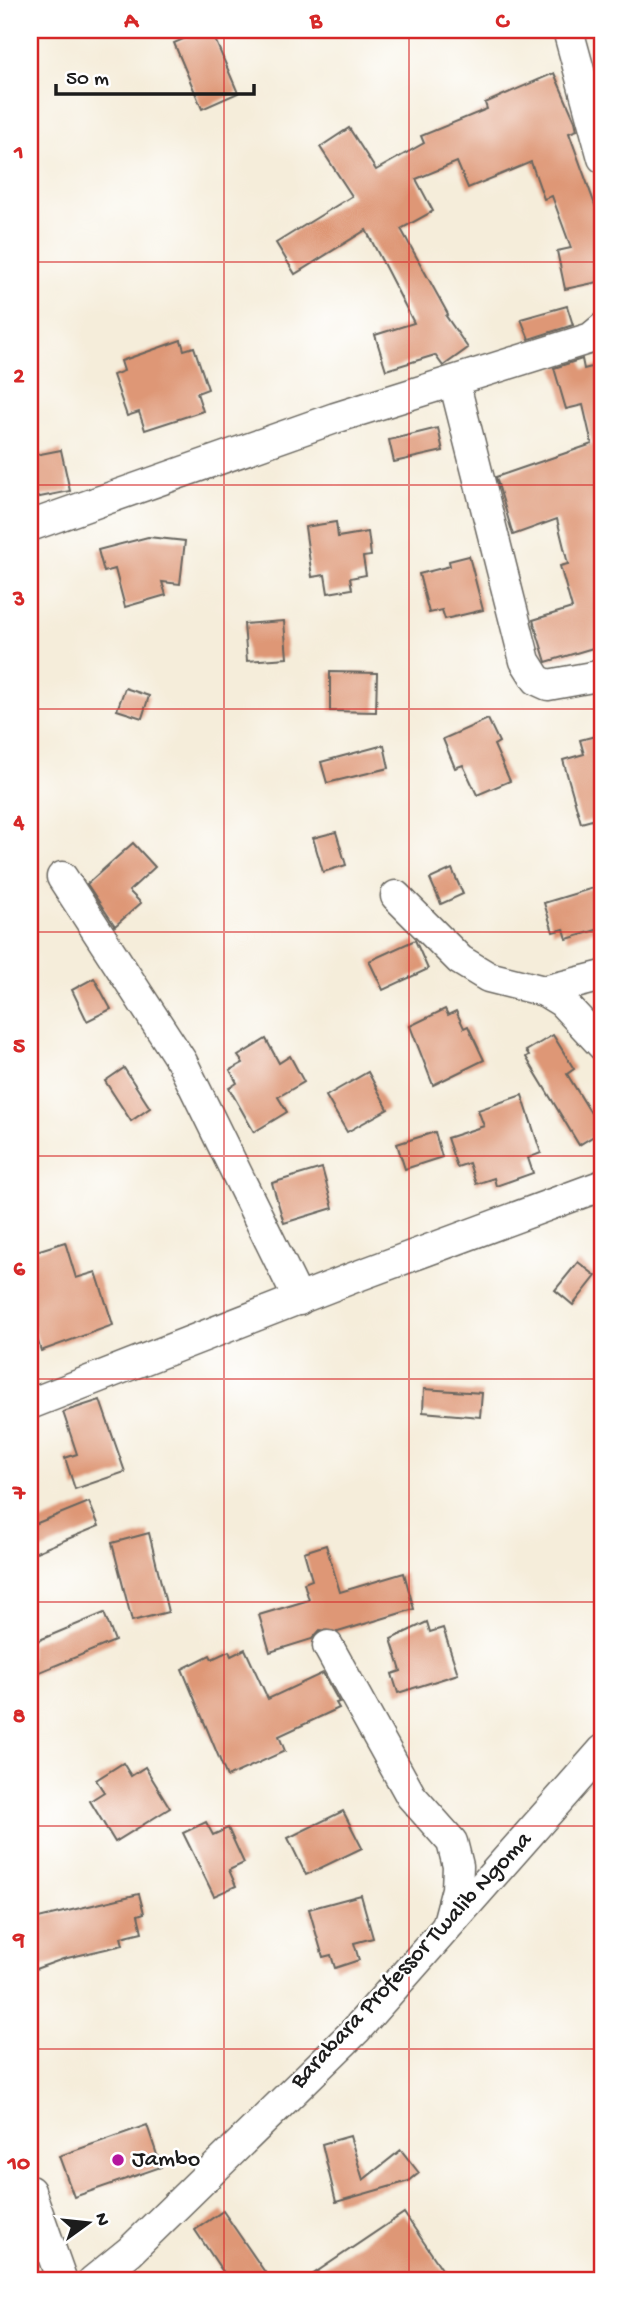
<svg xmlns="http://www.w3.org/2000/svg" width="633" height="2311" font-family="'Gochi Hand',sans-serif">
	<style>
		.building { fill: #de9776 }
		.lines { fill: none; stroke-linecap: round; stroke-linejoin: round }
		.street-casing { stroke: #68655e; stroke-width: 33 }
		.street { stroke: #fff; stroke-width: 30 }
		.grid { fill: none; stroke: #d62828; stroke-width: 2; stroke-opacity: 0.55 }
		.poi-dot { fill: #b5179e; stroke: #fff; stroke-width: 2.5 }
		.labels { text-anchor: middle; dominant-baseline: central; stroke-width: 5; stroke-linejoin: round; paint-order: stroke }
		.street-label { font-size: 24px; fill: #1c1c1c; stroke: #fff }
		.poi-label { font-size: 24px; fill: #1c1c1c; stroke: #fff; text-anchor: start }
		.neatline { fill: none; stroke: #d62828; stroke-width: 2.5 }
		.grid-label { font-size: 23px; text-anchor: middle; font-weight: bold; fill: #d62828 }
	</style>
	<rect width="100%" height="100%" fill="#fff"/>
	<filter id="ink" filterUnits="userSpaceOnUse"><feTurbulence type="fractalNoise" baseFrequency=".0143" numOctaves="2"/><feDisplacementMap in="SourceGraphic" scale="14" xChannelSelector="R" yChannelSelector="G"/><feConvolveMatrix kernelMatrix="1 2 1 2 8 2 1 2 1" color-interpolation-filters="sRGB"/></filter>
	<filter id="wash" filterUnits="userSpaceOnUse"><feTurbulence type="fractalNoise" baseFrequency=".00686" numOctaves="4" result="noise"/><feDisplacementMap in="SourceGraphic" scale="28" xChannelSelector="R" yChannelSelector="G"/><feGaussianBlur stdDeviation="1.57" result="paint"/><feColorMatrix in="noise" values="0 0 0 0 0 0 0 0 0 0 0 0 0 0 0 0 0 1.4 0 .05"/><feComposite in="paint" operator="in"/></filter>
	<g filter="url(#wash)">
		<rect width="100%" height="100%" fill="#f5edda"/>
		<g id="blocks">
			<!-- building -->
			<g class="building">
				<path d="M 204,30 L 211,30 L 238,93 L 202,109 L 174,43 Z"/>
				<path d="M 554,73 L 575,121 L 577,130 L 569,133 L 599,216 L 603,281 L 565,289 L 557,251 L 571,248 L 552,196 L 544,199 L 531,162 L 468,188 L 457,162 L 416,179 L 433,211 L 401,229 L 448,314 L 446,316 L 468,348 L 443,366 L 435,355 L 386,370 L 375,335 L 414,323 L 366,230 L 295,274 L 276,243 L 352,196 L 320,147 L 349,128 L 376,170 L 424,143 L 421,136 L 487,109 L 485,103 Z"/>
				<path d="M 567,306 L 573,325 L 529,339 L 521,319 Z"/>
				<path d="M 181,340 L 184,350 L 194,347 L 208,389 L 197,393 L 203,411 L 145,430 L 139,412 L 127,416 L 113,375 L 124,371 L 121,361 Z"/>
				<path d="M 582,359 L 584,369 L 603,364 L 603,645 L 546,662 L 533,620 L 572,608 L 560,566 L 568,564 L 557,519 L 513,535 L 496,477 L 592,444 L 583,405 L 566,409 L 554,368 Z"/>
				<path d="M 438,428 L 443,451 L 394,462 L 389,440 Z"/>
				<path d="M 61,450 L 70,491 L 30,499 L 30,456 Z"/>
				<path d="M 336,522 L 338,537 L 368,532 L 371,556 L 363,557 L 366,575 L 350,578 L 352,589 L 328,593 L 325,575 L 312,577 L 305,527 Z"/>
				<path d="M 148,537 L 185,541 L 180,584 L 162,582 L 166,595 L 125,607 L 115,569 L 104,572 L 98,550 Z"/>
				<path d="M 469,556 L 483,610 L 445,619 L 442,610 L 429,613 L 419,574 L 450,566 L 449,561 Z"/>
				<path d="M 284,621 L 287,658 L 247,661 L 244,624 Z"/>
				<path d="M 330,672 L 377,673 L 376,712 L 330,711 Z"/>
				<path d="M 125,688 L 149,696 L 142,718 L 117,710 Z"/>
				<path d="M 488,719 L 499,742 L 494,745 L 510,781 L 477,795 L 463,765 L 455,768 L 443,739 Z"/>
				<path d="M 603,734 L 603,817 L 581,823 L 563,760 L 584,754 L 580,740 Z"/>
				<path d="M 384,745 L 389,768 L 327,783 L 321,762 Z"/>
				<path d="M 336,832 L 346,865 L 323,872 L 313,838 Z"/>
				<path d="M 133,843 L 155,867 L 129,891 L 141,903 L 115,926 L 87,884 Z"/>
				<path d="M 452,869 L 463,894 L 441,904 L 430,879 Z"/>
				<path d="M 603,885 L 603,928 L 567,939 L 564,929 L 553,932 L 544,903 Z"/>
				<path d="M 415,940 L 428,969 L 383,990 L 369,961 Z"/>
				<path d="M 94,978 L 111,1009 L 87,1021 L 72,990 Z"/>
				<path d="M 445,1009 L 448,1015 L 456,1011 L 464,1028 L 468,1026 L 484,1060 L 433,1085 L 410,1026 Z"/>
				<path d="M 553,1035 L 574,1069 L 567,1074 L 602,1131 L 579,1145 L 526,1057 L 529,1055 L 526,1051 Z"/>
				<path d="M 266,1039 L 279,1063 L 290,1056 L 304,1082 L 278,1097 L 287,1112 L 254,1132 L 229,1088 L 237,1083 L 230,1070 L 243,1063 L 238,1056 Z"/>
				<path d="M 124,1068 L 150,1108 L 131,1121 L 105,1081 Z"/>
				<path d="M 368,1072 L 388,1109 L 347,1132 L 326,1096 Z"/>
				<path d="M 522,1095 L 541,1153 L 528,1158 L 533,1173 L 496,1186 L 494,1178 L 476,1184 L 469,1163 L 457,1167 L 447,1138 L 484,1126 L 478,1110 Z"/>
				<path d="M 435,1132 L 442,1157 L 405,1169 L 397,1144 Z"/>
				<path d="M 322,1168 L 333,1208 L 284,1223 L 272,1183 Z"/>
				<path d="M 65,1242 L 76,1278 L 96,1272 L 113,1325 L 41,1351 L 30,1316 L 30,1253 Z"/>
				<path d="M 578,1262 L 596,1276 L 573,1305 L 555,1290 Z"/>
				<path d="M 424,1389 L 482,1393 L 480,1417 L 423,1412 Z"/>
				<path d="M 100,1400 L 125,1472 L 75,1489 L 65,1458 L 77,1454 L 63,1412 Z"/>
				<path d="M 89,1502 L 99,1526 L 34,1553 L 30,1541 L 30,1526 Z"/>
				<path d="M 149,1533 L 168,1612 L 132,1621 L 112,1543 Z"/>
				<path d="M 326,1545 L 340,1592 L 404,1573 L 414,1609 L 338,1632 L 320,1630 L 312,1639 L 270,1652 L 259,1615 L 309,1600 L 304,1583 L 312,1580 L 304,1552 Z"/>
				<path d="M 104,1613 L 115,1641 L 30,1676 L 30,1644 Z"/>
				<path d="M 427,1622 L 430,1632 L 443,1628 L 458,1674 L 398,1693 L 392,1674 L 401,1671 L 391,1639 Z"/>
				<path d="M 245,1649 L 268,1699 L 323,1673 L 339,1702 L 336,1703 L 339,1708 L 279,1736 L 285,1751 L 227,1777 L 182,1669 L 210,1655 L 212,1659 L 229,1651 L 231,1656 Z"/>
				<path d="M 123,1763 L 131,1776 L 145,1767 L 170,1808 L 115,1842 L 90,1801 L 104,1792 L 96,1780 Z"/>
				<path d="M 343,1811 L 362,1848 L 306,1875 L 288,1838 Z"/>
				<path d="M 206,1822 L 213,1835 L 228,1828 L 244,1863 L 229,1870 L 236,1886 L 214,1896 L 183,1833 Z"/>
				<path d="M 139,1894 L 144,1913 L 138,1915 L 142,1932 L 121,1937 L 123,1945 L 63,1959 L 30,1971 L 30,1920 Z"/>
				<path d="M 361,1895 L 373,1938 L 354,1943 L 359,1960 L 335,1968 L 331,1955 L 323,1957 L 309,1909 Z"/>
				<path d="M 147,2125 L 161,2167 L 74,2197 L 59,2156 Z"/>
				<path d="M 350,2136 L 363,2180 L 401,2150 L 419,2173 L 409,2181 L 336,2202 L 322,2144 Z"/>
				<path d="M 223,2211 L 271,2281 L 229,2281 L 195,2230 Z"/>
				<path d="M 404,2213 L 450,2281 L 303,2281 Z"/>
			</g>
		</g>
	</g>
	<g filter="url(#ink)">
		<use href="#blocks" fill-opacity="0" stroke="#68655e" stroke-width="2"/>
		<g class="lines">
			<defs>
				<g id="street">
					<path d="M 568,30 L 603,158"/>
					<path d="M 454,381 L 525,661 L 537,680 L 548,685 L 603,675"/>
					<path d="M 30,526 L 335,418 L 591,338 L 603,328"/>
					<path d="M 62,877 L 182,1062 L 299,1300"/>
					<path d="M 396,896 L 460,960 L 488,977 L 544,991 L 562,1002 L 603,1046"/>
					<path d="M 544,991 L 603,976"/>
					<path d="M 30,1404 L 355,1277 L 603,1185"/>
					<path d="M 328,1646 L 411,1796 L 452,1842 L 458,1866 L 457,1889 L 448,1923"/>
					<path d="M 30,2191 L 62,2281"/>
					<path d="M 93,2281 L 130,2251 L 356,2030 L 603,1750"/>
				</g>
			</defs>
			<!-- street casing -->
			<use href="#street" class="street-casing"/>
			<!-- street -->
			<use href="#street" class="street"/>
		</g>
	</g>
	<!-- grid -->
	<path class="grid" d="M 224,30 L 224,2281M 409,30 L 409,2281M 30,262 L 603,262M 30,485 L 603,485M 30,709 L 603,709M 30,932 L 603,932M 30,1156 L 603,1156M 30,1379 L 603,1379M 30,1602 L 603,1602M 30,1826 L 603,1826M 30,2049 L 603,2049"/>
	<!-- markers -->
	<circle class="poi-dot" cx="118" cy="2160" r="7"/>
	<g class="labels">
		<!-- street labels -->
		<g class="street-label">
			<text transform="translate(412 1961) rotate(-47)">Barabara Professor Twalib Ngoma</text>
		</g>
		<!-- poi labels -->
		<g class="poi-label">
			<text x="132" y="2160">Jambo</text>
		</g>
	</g>
	<!-- margin -->
	<rect width="633" height="2311" fill="none" stroke="#fff" stroke-width="77"/>
	<!-- north arrow -->
	<g transform="translate(88 2223) rotate(75)" stroke="#ffffff" stroke-width="5" paint-order="stroke">
	<path d="M0-5L12 26L0 18L-12 26Z" fill="#1c1c1c"/>
	<text y="-10" font-size="19" font-weight="bold" text-anchor="middle" fill="#1c1c1c">N</text>
	</g>
	<!-- scale -->
	<path d="M56 84v10h198v-10" fill="none" stroke="#1c1c1c" stroke-width="3.5"/>
	<text x="66" y="84" font-size="21" fill="#1c1c1c" stroke="#ffffff" stroke-width="5" paint-order="stroke">50 m</text>
	<rect x="38" y="38" width="556" height="2234" class="neatline"/>
	<g class="grid-label">
		<text x="131" y="27">A</text>
		<text x="316" y="27">B</text>
		<text x="502" y="27">C</text>
		<text x="19" y="158">1</text>
		<text x="19" y="382">2</text>
		<text x="19" y="605">3</text>
		<text x="19" y="828">4</text>
		<text x="19" y="1052">5</text>
		<text x="19" y="1275">6</text>
		<text x="19" y="1499">7</text>
		<text x="19" y="1722">8</text>
		<text x="19" y="1945">9</text>
		<text x="19" y="2169">10</text>
	</g>
</svg>
